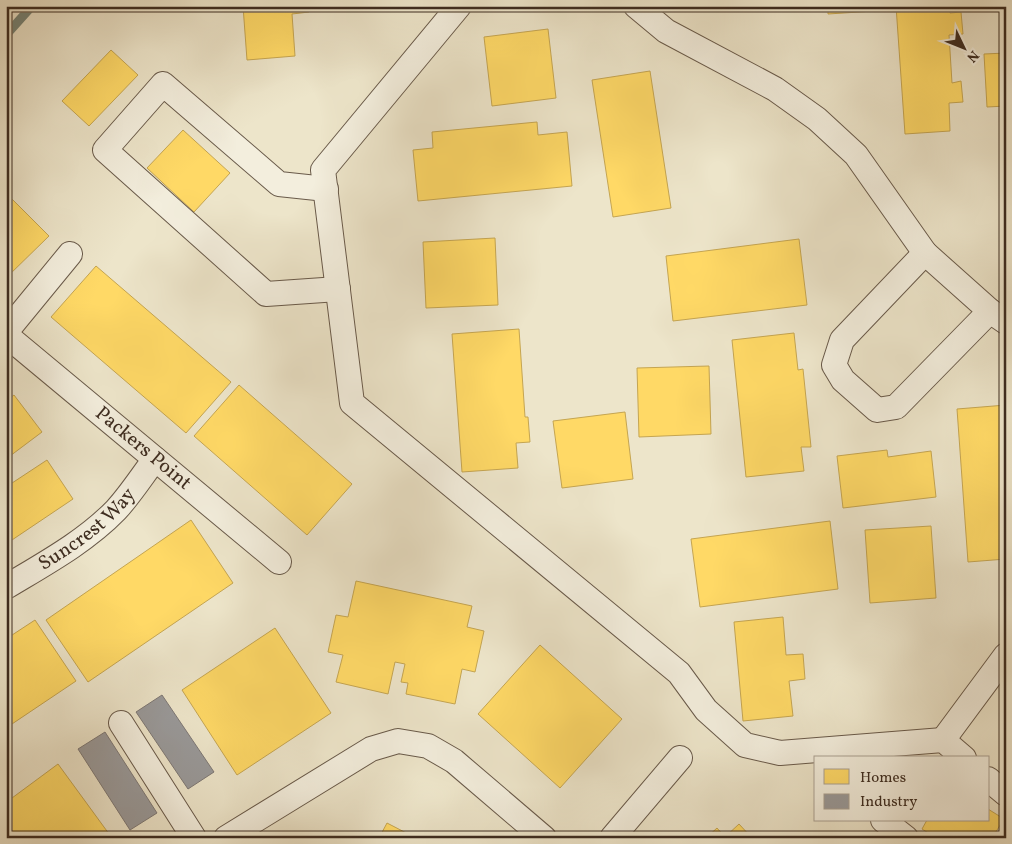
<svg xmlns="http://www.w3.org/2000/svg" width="1012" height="844" font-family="Vollkorn,serif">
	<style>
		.homes { fill: #ffd966; stroke: #c5a551 }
		.industry { fill: #999; stroke: #7d7875 }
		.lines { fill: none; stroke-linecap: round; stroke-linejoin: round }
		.stream { stroke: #758478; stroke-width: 9 }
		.street-casing { stroke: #695a4a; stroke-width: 26 }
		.street { stroke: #f3eedd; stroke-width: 24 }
		.labels { text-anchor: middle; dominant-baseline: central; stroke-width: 5; stroke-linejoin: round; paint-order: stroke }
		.street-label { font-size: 20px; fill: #3d2c20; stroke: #f3eedd }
	</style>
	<rect width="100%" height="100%" fill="#ede5ca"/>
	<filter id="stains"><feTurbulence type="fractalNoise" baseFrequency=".004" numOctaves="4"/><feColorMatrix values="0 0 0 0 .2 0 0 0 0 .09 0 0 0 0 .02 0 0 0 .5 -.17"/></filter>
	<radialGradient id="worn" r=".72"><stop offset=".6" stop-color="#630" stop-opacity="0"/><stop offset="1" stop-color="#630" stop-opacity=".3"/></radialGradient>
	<!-- homes -->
	<g class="homes">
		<path d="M 243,6 L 308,6 L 309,12 L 292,14 L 295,56 L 247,60 Z"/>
		<path d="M 828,6 L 873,6 L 874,11 L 828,14 Z"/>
		<path d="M 896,6 L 949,6 L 950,13 L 961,12 L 963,34 L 949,35 L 952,83 L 961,81 L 963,102 L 949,103 L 950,131 L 905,134 Z"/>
		<path d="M 548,29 L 556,98 L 492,106 L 484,37 Z"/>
		<path d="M 111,50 L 138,75 L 89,126 L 62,101 Z"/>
		<path d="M 1006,53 L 1006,106 L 987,107 L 984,54 Z"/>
		<path d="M 650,71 L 671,208 L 613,217 L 592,80 Z"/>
		<path d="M 537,122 L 538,135 L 567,132 L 572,186 L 418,201 L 413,150 L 433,148 L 432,132 Z"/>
		<path d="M 183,130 L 230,173 L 194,212 L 147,168 Z"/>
		<path d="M 6,193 L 49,236 L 6,278 Z"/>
		<path d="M 495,238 L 498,305 L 426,308 L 423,242 Z"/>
		<path d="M 799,239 L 807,305 L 673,321 L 666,256 Z"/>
		<path d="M 96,266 L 231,382 L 186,433 L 51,317 Z"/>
		<path d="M 519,329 L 525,417 L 528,417 L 530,442 L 516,443 L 518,468 L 462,472 L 452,334 Z"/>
		<path d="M 794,333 L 798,370 L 803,369 L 811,447 L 801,447 L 804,471 L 746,477 L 732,340 Z"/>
		<path d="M 709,366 L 711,434 L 639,437 L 637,368 Z"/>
		<path d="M 239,385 L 352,484 L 307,535 L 194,436 Z"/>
		<path d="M 14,395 L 42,432 L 6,459 L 6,401 Z"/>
		<path d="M 1006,405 L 1006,559 L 968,562 L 957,409 Z"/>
		<path d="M 625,412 L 633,479 L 562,488 L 553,421 Z"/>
		<path d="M 887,450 L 888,457 L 931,451 L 936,497 L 843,508 L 837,456 Z"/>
		<path d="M 47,460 L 73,499 L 6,544 L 6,487 Z"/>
		<path d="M 191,520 L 233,583 L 88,682 L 46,620 Z"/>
		<path d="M 830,521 L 838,589 L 700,607 L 691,539 Z"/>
		<path d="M 931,526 L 936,598 L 870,603 L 865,530 Z"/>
		<path d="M 356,581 L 472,606 L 467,627 L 484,631 L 475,672 L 462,669 L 455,704 L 406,694 L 408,683 L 401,682 L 405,664 L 395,662 L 388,694 L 336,682 L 343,655 L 328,652 L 336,615 L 348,617 Z"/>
		<path d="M 783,617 L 786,655 L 803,654 L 805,679 L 789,681 L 793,716 L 743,721 L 734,622 Z"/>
		<path d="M 35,620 L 76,681 L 6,728 L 6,639 Z"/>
		<path d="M 275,628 L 331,713 L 237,775 L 182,690 Z"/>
		<path d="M 540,645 L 622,719 L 560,788 L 478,714 Z"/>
		<path d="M 58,764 L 112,838 L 6,838 L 6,797 L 9,794 L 12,798 Z"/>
		<path d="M 988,809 L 1004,819 L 992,838 L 936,838 L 922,829 L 927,820 L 988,820 Z"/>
		<path d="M 387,823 L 416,838 L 379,838 Z"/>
		<path d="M 739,824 L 752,838 L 706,838 L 717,828 L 725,837 Z"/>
	</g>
	<!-- industry -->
	<g class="industry">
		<path d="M 162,695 L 214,772 L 188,789 L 136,712 Z"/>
		<path d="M 105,732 L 157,813 L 130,830 L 78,749 Z"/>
	</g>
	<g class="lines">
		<!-- stream -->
		<path class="stream" d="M 6,35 L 32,6"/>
		<defs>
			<g id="street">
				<path d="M 459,6 L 323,170 L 352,403 L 679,673 L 706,710 L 745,745 L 780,753 L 943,740 L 964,758"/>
				<path d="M 636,6 L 666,31 L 775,89 L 817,119 L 856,155 L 925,253 L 990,311 L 1006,322"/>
				<path d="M 326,189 L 279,184 L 163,84 L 105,150 L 266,294 L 338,289"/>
				<path d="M 925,253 L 842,340 L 834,365 L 843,380 L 877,410 L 896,407 L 990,311"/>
				<path d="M 6,332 L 70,254"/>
				<path id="s1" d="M 6,335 L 279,562"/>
				<path id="s2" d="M 6,587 C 44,564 85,542 116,510 C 130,495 142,476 155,459"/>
				<path d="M 121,723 L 194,838"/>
				<path d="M 943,740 L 1006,655"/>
				<path d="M 988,779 L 1006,794"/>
				<path d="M 883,820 L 906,838"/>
				<path d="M 226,838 L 371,749 L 398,741 L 428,746 L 454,761 L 544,838"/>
				<path d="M 612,838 L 680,758"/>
			</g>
		</defs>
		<!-- street casing -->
		<use href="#street" class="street-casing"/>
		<!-- street -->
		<use href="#street" class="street"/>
	</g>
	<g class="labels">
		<!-- street labels -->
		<g class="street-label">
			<text stroke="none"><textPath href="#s1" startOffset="178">Packers Point</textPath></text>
			<text stroke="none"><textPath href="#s2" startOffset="100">Suncrest Way</textPath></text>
		</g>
	</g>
	<!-- margin -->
	<rect width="1012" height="844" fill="none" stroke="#ede5ca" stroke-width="25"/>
	<rect x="8" y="8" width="997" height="829" fill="none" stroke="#3d2c20" stroke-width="2.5"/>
	<rect x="12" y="12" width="987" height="819" fill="none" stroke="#3d2c20"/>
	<!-- legend -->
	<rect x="814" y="756" width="175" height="65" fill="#f3eedd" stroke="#aaa091"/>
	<rect x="824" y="769" width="25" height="15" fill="#ffd966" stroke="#aaa091"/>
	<text x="860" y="782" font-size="15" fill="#3d2c20">Homes</text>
	<rect x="824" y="794" width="25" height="15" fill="#999999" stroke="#aaa091"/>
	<text x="860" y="806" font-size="15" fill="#3d2c20">Industry</text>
	<!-- north arrow -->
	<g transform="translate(964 48) rotate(133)" stroke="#f3eedd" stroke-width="4" paint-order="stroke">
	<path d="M0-4L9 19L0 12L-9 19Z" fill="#3d2c20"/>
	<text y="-8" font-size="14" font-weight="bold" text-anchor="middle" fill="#3d2c20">N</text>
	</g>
	<rect width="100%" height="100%" filter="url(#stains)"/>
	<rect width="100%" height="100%" fill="url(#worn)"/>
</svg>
